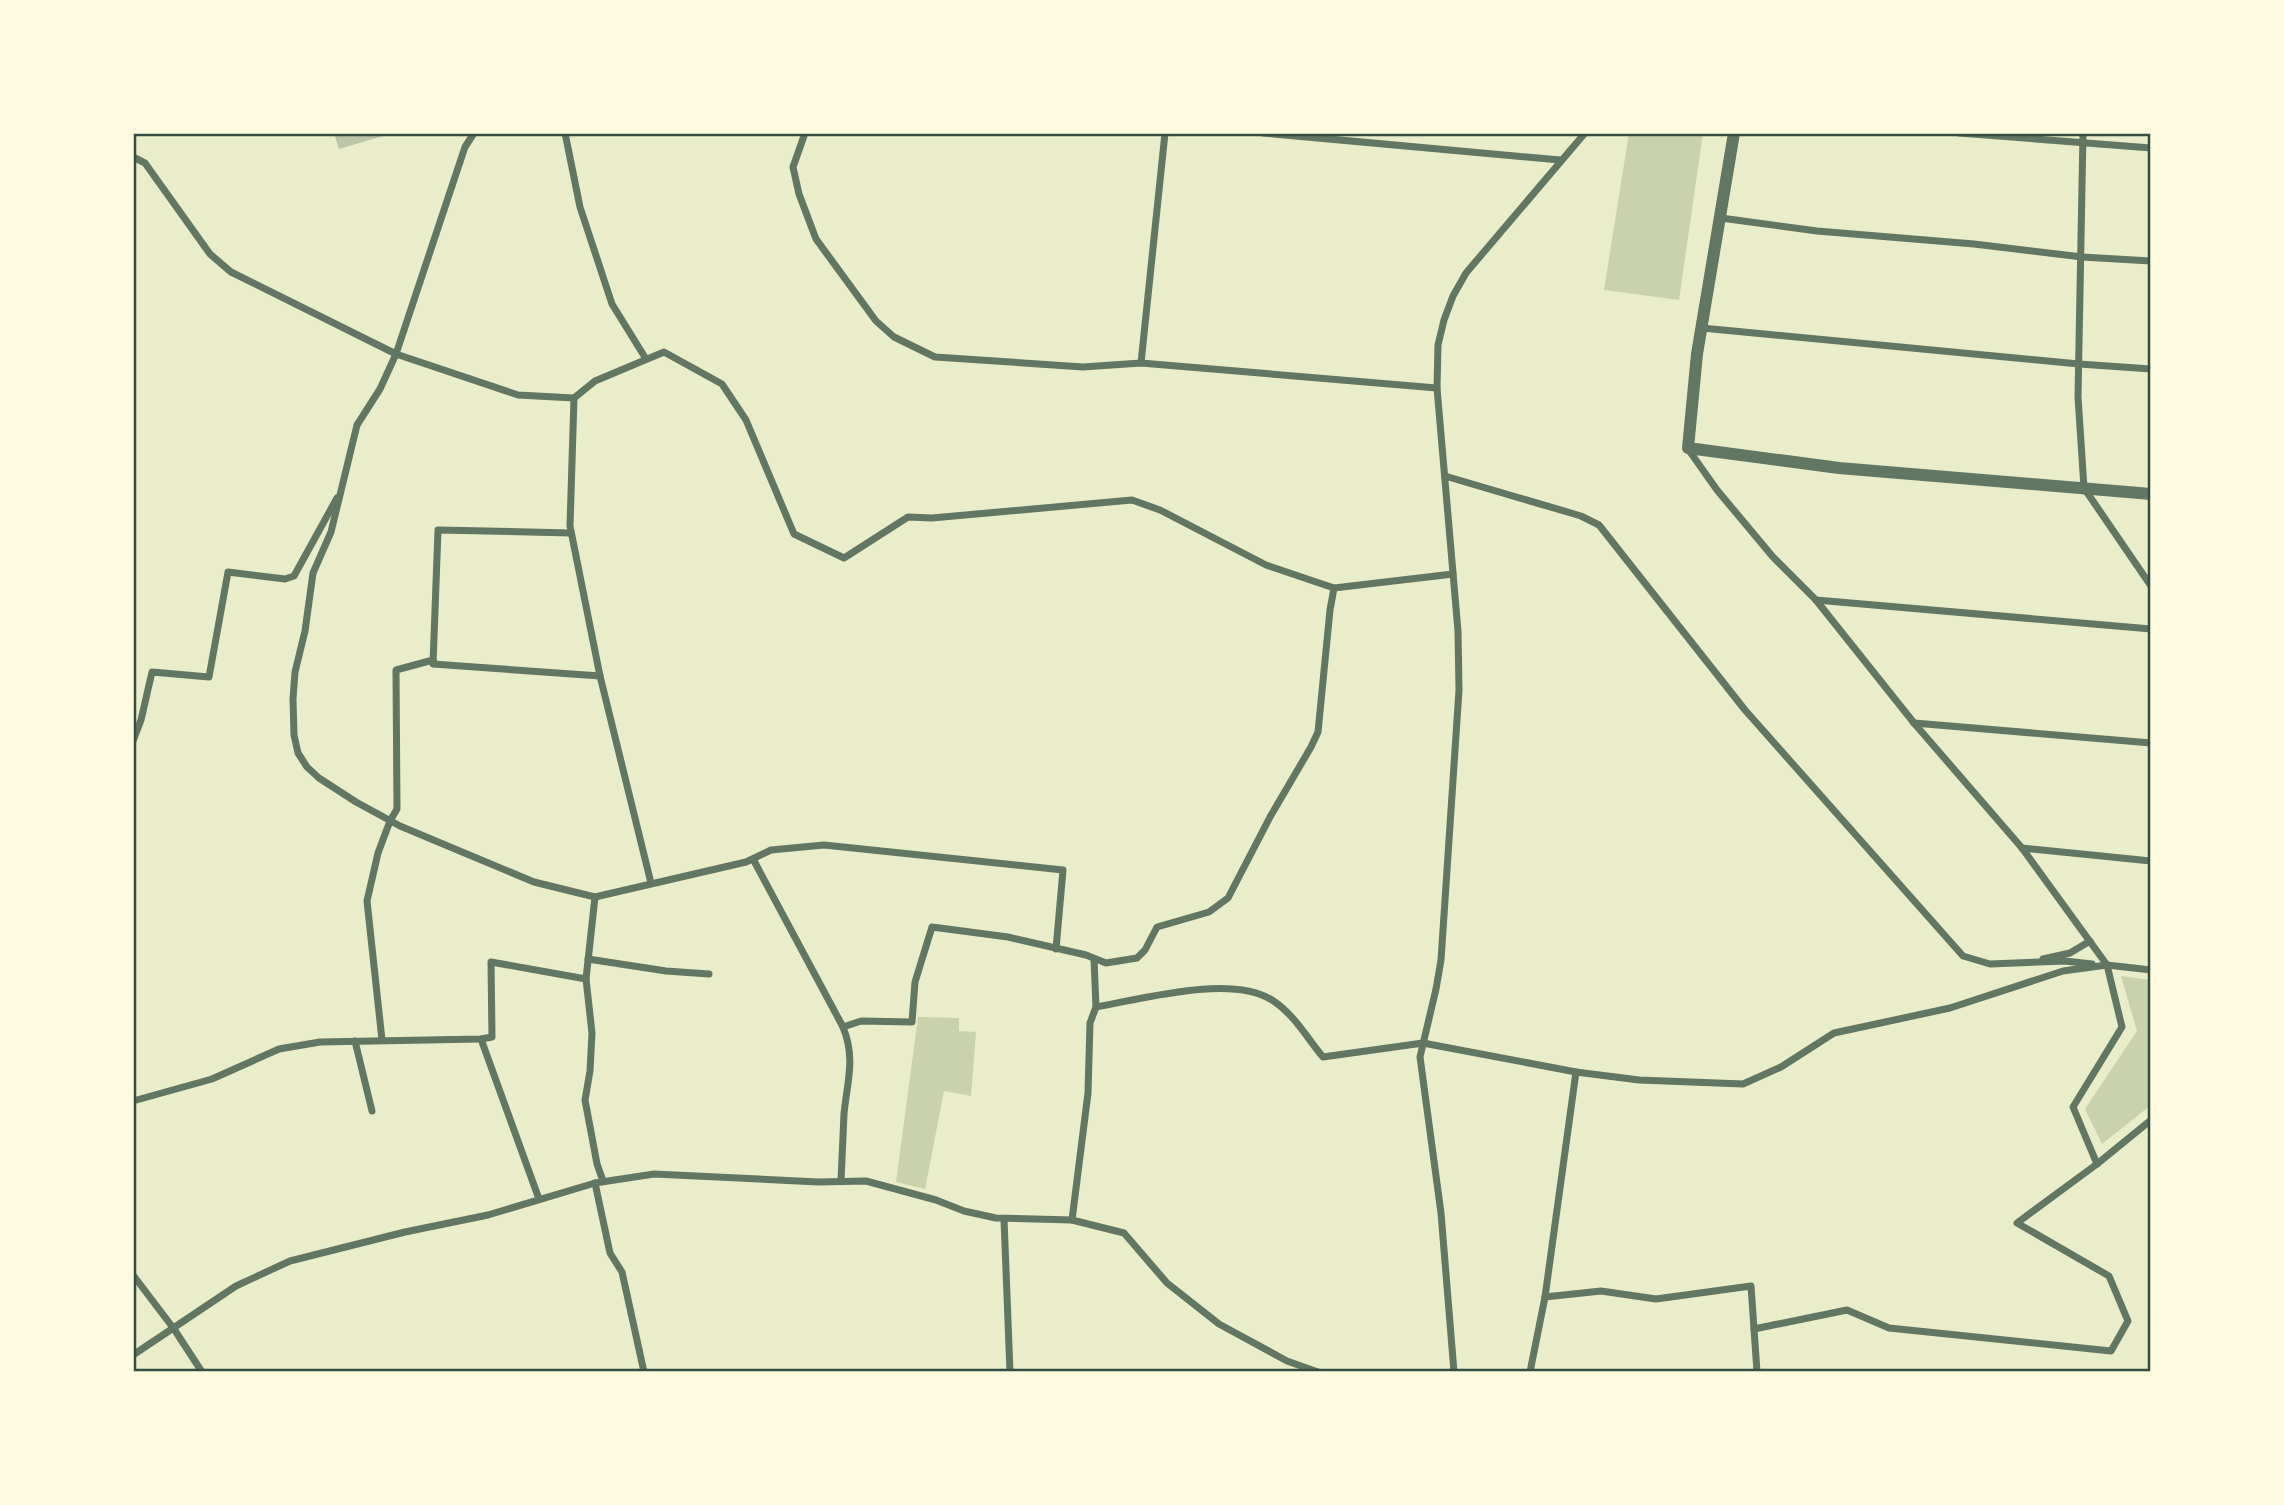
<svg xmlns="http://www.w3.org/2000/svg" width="2284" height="1505" font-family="Quicksand,sans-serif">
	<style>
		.green { fill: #cad2ad }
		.building { fill: #bcc5a7 }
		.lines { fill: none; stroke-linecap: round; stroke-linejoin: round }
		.minor { stroke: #617663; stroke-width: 7 }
		.tertiary { stroke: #617663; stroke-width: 12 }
		.neatline { fill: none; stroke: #344e41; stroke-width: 2.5 }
	</style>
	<rect width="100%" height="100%" fill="#e9edc9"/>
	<!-- green -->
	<g class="green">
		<path d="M 1629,133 L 1703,133 L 1679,300 L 1604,290 Z"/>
		<path d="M 2121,976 L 2151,980 L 2151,1105 L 2102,1144 L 2085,1109 L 2137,1031 Z"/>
		<path d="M 918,1017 L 959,1018 L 959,1031 L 976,1032 L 971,1096 L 944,1091 L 925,1189 L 896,1182 Z"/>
	</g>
	<!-- building -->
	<path class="building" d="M 334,133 L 390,133 L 390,134 L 339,149 Z"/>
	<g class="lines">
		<!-- minor -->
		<g class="minor">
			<path d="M 474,133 L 465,147 L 396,354 L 380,389 L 357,425 L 331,532 L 313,573 L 305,631 L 295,672 L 293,699 L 294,735 L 298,753 L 307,767 L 319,778 L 356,802 L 400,826 L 534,882 L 595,897 L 746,862 L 771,850 L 824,845 L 1063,870 L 1056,949"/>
			<path d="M 565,133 L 580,207 L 612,304 L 646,359"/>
			<path d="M 805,133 L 793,167 L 799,194 L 816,239 L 876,321 L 894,337 L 935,357 L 1083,367 L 1141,363 L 1437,388"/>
			<path d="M 1263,133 L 1560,160"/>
			<path d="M 1959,133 L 2151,148"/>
			<path d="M 2083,133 L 2078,397 L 2084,488 L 2151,586"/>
			<path d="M 133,157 L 145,163 L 210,254 L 231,272 L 396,354 L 518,395 L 574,398 L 595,381 L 664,352 L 722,384 L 746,420 L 794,534 L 844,558 L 908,517 L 932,518 L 1132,500 L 1160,510 L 1266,565 L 1334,588 L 1453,574"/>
			<path d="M 1721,218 L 1817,231 L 1974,244 L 2082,257 L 2151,261"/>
			<path d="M 1702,328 L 2079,364 L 2151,369"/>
			<path d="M 1141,363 L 1165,133"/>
			<path d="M 574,398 L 570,526 L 600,676 L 651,883"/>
			<path d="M 1688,449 L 1717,490 L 1773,557 L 1816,600 L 1914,723 L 2022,848 L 2107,965 L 2151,970"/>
			<path d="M 1445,476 L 1581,516 L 1599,525 L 1745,710 L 1963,956 L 1990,964 L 2065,961 L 2092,964"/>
			<path d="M 571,533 L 438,530 L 433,664 L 600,676"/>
			<path d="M 1816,600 L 2151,629"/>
			<path d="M 1914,723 L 2151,743"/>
			<path d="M 133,741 L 141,720 L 152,672 L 209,677 L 228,572 L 285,579 L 294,576 L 337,498"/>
			<path d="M 2022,848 L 2151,861"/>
			<path d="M 753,859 L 843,1027 C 856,1059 847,1082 844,1114 C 843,1136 842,1159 841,1181"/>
			<path d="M 595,897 L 586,979 L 592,1033 L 590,1071 L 585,1100 L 597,1164 L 603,1181"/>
			<path d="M 588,959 L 666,971 L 709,974"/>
			<path d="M 2043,959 L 2070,953 L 2090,941"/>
			<path d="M 1096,1007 C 1142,999 1231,974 1272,1000 C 1294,1014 1307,1038 1323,1057 L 1423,1043 L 1576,1072 L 1639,1080 L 1743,1084 L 1781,1067 L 1834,1033 L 1950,1008 L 2063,971 L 2107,965"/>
			<path d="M 843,1027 L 861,1021 L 912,1022 L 915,982 L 932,927 L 1008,937 L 1086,955 L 1106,963 L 1137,958 L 1145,950 L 1157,927 L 1209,912 L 1228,898 L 1270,817 L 1311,747 L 1318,732 L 1330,610 L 1334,588"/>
			<path d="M 481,1039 L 539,1199"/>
			<path d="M 382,1040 L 367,901 L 378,853 L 390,821 L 397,809 L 396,670 L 433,660"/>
			<path d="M 355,1041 L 372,1111"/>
			<path d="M 133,1101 L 212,1079 L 279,1049 L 320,1042 L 481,1039 L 492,1037 L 491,962 L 586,979"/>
			<path d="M 2097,1164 L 2151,1120"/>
			<path d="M 595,1183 L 610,1253 L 622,1272 L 644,1372"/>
			<path d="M 1004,1219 L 1010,1372"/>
			<path d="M 1072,1220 L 1088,1093 L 1090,1023 L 1096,1007 L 1094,959"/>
			<path d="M 133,1275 L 174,1329 L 202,1372"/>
			<path d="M 1545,1297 L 1601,1291 L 1656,1299 L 1751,1286 L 1757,1372"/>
			<path d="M 1754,1329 L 1847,1310 L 1889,1328 L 2111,1351 L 2128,1321 L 2109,1276 L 2017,1223 L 2097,1164 L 2073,1107 L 2122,1027 L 2107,965"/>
			<path d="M 133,1355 L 236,1286 L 290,1261 L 405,1232 L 488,1215 L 595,1183 L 654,1174 L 818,1182 L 866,1181 L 936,1200 L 964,1211 L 996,1218 L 1072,1220 L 1124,1233 L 1167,1283 L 1219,1324 L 1287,1361 L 1318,1372"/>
			<path d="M 1454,1372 L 1441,1213 L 1420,1057 L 1436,989 L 1441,960 L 1459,690 L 1458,631 L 1437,388 L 1438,345 L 1444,320 L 1453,296 L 1466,273 L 1585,133"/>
			<path d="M 1530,1372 L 1545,1297 L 1576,1072"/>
		</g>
		<!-- tertiary -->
		<path class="tertiary" d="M 1734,133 L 1697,354 L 1688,448 L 1839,468 L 2151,494"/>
	</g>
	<!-- border -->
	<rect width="2284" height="1505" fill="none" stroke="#fefae0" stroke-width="270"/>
	<rect x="135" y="135" width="2014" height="1235" class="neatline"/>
</svg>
